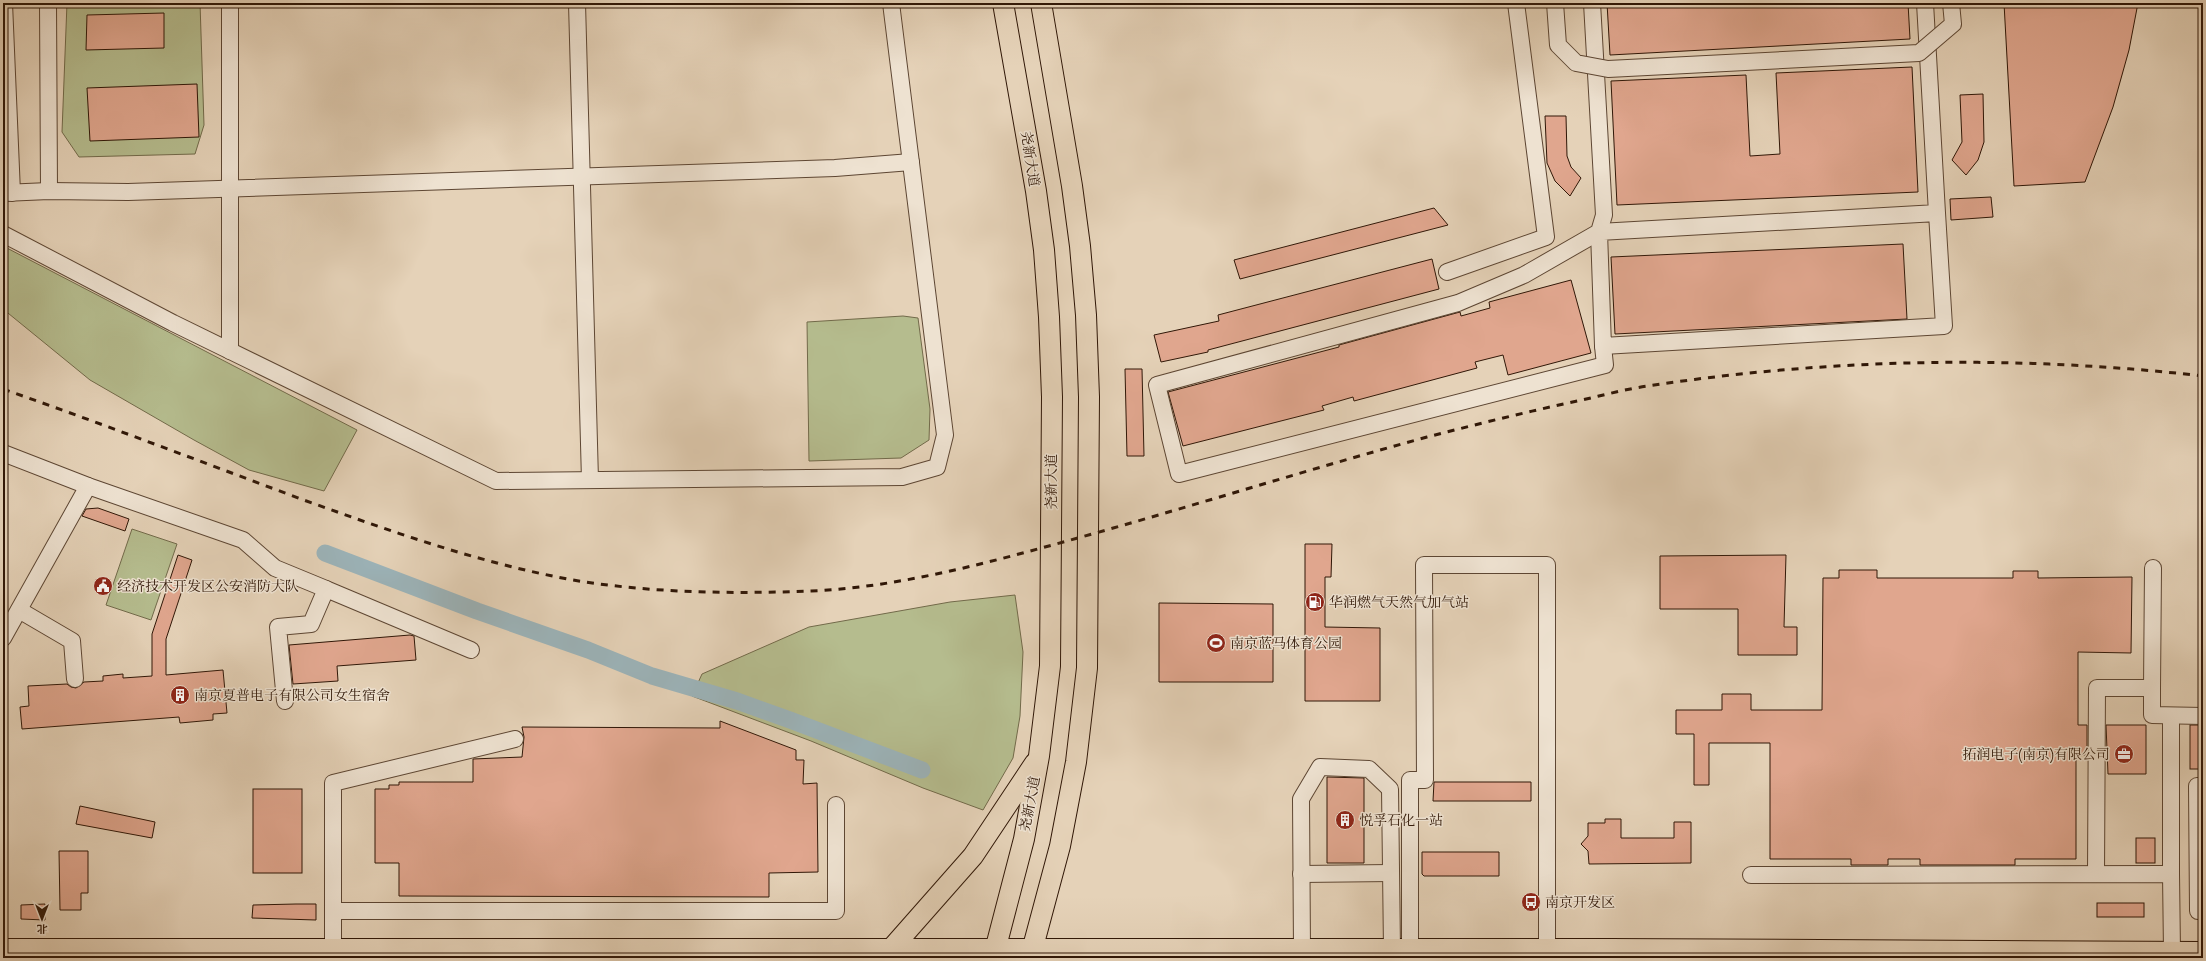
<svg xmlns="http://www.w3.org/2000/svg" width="2206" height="961" font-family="'IM FELL Great Primer','Noto Serif SC',serif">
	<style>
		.green { fill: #b5bc8e; stroke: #726a4a }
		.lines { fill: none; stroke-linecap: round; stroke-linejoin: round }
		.canal { stroke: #9cb4ba; stroke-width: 17 }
		.building { fill: #e0a68e; stroke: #301707 }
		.minor-casing { stroke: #5d4633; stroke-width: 18 }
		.major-casing { stroke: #301707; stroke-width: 22 }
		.minor { stroke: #eee2d1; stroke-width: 16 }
		.major { stroke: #e5d2b8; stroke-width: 20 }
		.rail { stroke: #301707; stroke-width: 3; stroke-dasharray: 7 7; stroke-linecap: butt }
		.minor-bridge-casing { stroke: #5d4633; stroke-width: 18; stroke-linecap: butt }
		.minor-bridge { stroke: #eee2d1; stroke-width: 16 }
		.labels { text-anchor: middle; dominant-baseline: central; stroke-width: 3; stroke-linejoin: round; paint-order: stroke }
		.street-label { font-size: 14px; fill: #301707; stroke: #eee2d1 }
		.poi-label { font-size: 14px; fill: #301707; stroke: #eee2d1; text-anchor: start }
	</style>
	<rect width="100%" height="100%" fill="#e5d2b8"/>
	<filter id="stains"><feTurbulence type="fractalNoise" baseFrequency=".005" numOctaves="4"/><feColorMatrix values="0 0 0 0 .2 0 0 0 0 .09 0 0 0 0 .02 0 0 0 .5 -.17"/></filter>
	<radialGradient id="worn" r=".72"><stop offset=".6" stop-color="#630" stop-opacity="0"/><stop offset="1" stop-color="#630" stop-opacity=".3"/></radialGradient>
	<!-- green -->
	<g class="green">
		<path d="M 67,3 L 200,3 L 204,125 L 195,154 L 79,157 L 62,132 Z"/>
		<path d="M 3,246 L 357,430 L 324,491 L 249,470 L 194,440 L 90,380 L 3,309 Z"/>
		<path d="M 903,316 L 918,318 L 930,409 L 929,440 L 901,458 L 809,461 L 807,322 Z"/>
		<path d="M 132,529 L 177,544 L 151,620 L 106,605 Z"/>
		<path d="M 1015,595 L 1023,652 L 1020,716 L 1013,758 L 983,810 L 923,788 L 811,741 L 692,696 L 702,674 L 809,627 L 950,602 Z"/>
	</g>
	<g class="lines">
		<!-- canal -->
		<path class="canal" d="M 325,553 L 477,611 L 588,650 L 652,676 L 737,701 L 790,720 L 922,770"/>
	</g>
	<!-- building -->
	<g class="building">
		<path d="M 1607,3 L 1908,3 L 1910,39 L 1610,55 Z"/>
		<path d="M 2004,3 L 2138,3 L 2129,50 L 2113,107 L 2085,182 L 2014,186 Z"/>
		<path d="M 164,13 L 164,48 L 86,50 L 87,15 Z"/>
		<path d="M 1912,67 L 1918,192 L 1617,205 L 1611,81 L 1746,75 L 1750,156 L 1780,154 L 1776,73 Z"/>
		<path d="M 197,84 L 199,137 L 90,141 L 87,88 Z"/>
		<path d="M 1983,94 L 1984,142 L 1978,160 L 1966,175 L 1952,160 L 1962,142 L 1960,95 Z"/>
		<path d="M 1545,116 L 1566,116 L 1567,156 L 1571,167 L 1581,178 L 1570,196 L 1555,181 L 1547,163 Z"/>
		<path d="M 1991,197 L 1993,217 L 1951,220 L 1950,199 Z"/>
		<path d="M 1434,208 L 1448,225 L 1240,279 L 1234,260 Z"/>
		<path d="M 1903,244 L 1907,319 L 1615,334 L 1611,257 Z"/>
		<path d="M 1432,259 L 1439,289 L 1208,350 L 1208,352 L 1161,362 L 1154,335 L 1219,321 L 1218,315 Z"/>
		<path d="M 1571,280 L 1591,353 L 1508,375 L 1503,355 L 1475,362 L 1477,368 L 1354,401 L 1353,397 L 1322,406 L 1324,410 L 1183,446 L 1168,392 L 1339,347 L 1339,345 L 1460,312 L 1461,316 L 1490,308 L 1489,302 Z"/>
		<path d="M 1125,369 L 1142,369 L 1144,456 L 1127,456 Z"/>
		<path d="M 98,508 L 129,519 L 125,531 L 82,516 L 86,509 Z"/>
		<path d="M 1305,544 L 1332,544 L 1331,577 L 1325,577 L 1325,627 L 1380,628 L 1380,701 L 1305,701 Z"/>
		<path d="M 178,555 L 192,560 L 166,639 L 166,675 L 223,670 L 227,713 L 213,714 L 213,720 L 180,723 L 179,717 L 22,729 L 20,707 L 29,706 L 28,686 L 67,684 L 71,687 L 76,688 L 84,682 L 103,681 L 103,676 L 123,674 L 123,678 L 152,676 L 152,634 Z"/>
		<path d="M 1786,555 L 1784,627 L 1797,627 L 1797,655 L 1738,655 L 1738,609 L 1660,609 L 1660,556 Z"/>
		<path d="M 1839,570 L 1877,570 L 1877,578 L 2013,578 L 2013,571 L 2038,571 L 2038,578 L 2132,577 L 2131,653 L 2078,652 L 2078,725 L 2087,725 L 2087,755 L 2076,755 L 2076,859 L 2015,859 L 2015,865 L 1920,865 L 1920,859 L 1888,859 L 1888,865 L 1851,865 L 1851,859 L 1770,859 L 1770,743 L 1709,743 L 1709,785 L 1694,785 L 1694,734 L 1676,734 L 1676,710 L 1722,710 L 1722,694 L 1751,694 L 1751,710 L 1822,710 L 1823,578 L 1839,578 Z"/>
		<path d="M 1159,603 L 1273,604 L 1273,682 L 1159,682 Z"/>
		<path d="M 410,635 L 414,636 L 416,660 L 337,666 L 338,681 L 293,684 L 289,645 Z"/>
		<path d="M 720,721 L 796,750 L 796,760 L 804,760 L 803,784 L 817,783 L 818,872 L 769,873 L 769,897 L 399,896 L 399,863 L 375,863 L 375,789 L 389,789 L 389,785 L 399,785 L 399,782 L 473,782 L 473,759 L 522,757 L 524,737 L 522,727 L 720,728 Z"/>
		<path d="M 2106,725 L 2146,725 L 2146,774 L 2108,774 Z"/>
		<rect x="2190" y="725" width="13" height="44"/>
		<path d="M 1327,777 L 1364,778 L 1364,863 L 1327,863 Z"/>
		<path d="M 1434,782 L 1531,782 L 1531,801 L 1433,801 Z"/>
		<rect x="253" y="789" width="49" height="84"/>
		<path d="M 80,806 L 155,822 L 152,838 L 76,824 Z"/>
		<path d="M 1605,819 L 1621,819 L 1621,838 L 1674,838 L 1674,822 L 1691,822 L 1691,863 L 1589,864 L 1588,851 L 1581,844 L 1588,836 L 1588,823 L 1605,823 Z"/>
		<rect x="2136" y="838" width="19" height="25"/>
		<path d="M 59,851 L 88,851 L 88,893 L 81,893 L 81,910 L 60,910 Z"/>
		<path d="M 1422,852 L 1499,852 L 1499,876 L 1424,876 L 1422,874 Z"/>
		<rect x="2097" y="903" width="47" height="14"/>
		<path d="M 45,904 L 45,920 L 21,919 L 21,905 Z"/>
		<path d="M 296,904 L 316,904 L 316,920 L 252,918 L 253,905 Z"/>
	</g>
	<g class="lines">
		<defs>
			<g id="minor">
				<path d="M 4,3 L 12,193"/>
				<path d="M 48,3 L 49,191"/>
				<path d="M 577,3 L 590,480"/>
				<path d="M 1592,3 L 1604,215 L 1599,232 L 1524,275 L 1458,303 L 1157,385 L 1179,474 L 1605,365 L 1603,346"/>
				<path d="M 1925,3 L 1937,213 L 1599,232 L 1603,346 L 1944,326 L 1937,213"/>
				<path d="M 3,193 L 49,191 L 128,192 L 835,168 L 911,162"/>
				<path d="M 3,234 L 173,323 L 496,481 L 902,477 L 937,467 L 945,435 L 891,3"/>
				<path d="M 1447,272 L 1546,237 L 1516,3"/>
				<path d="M 230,351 L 230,3"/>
				<path d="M 3,453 L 88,486 L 243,540 L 275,568 L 326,589 L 311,624 L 278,627 L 285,701"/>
				<path d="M 326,589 L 471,650"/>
				<path d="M 19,610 L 72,641 L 75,679"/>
				<path d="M 3,638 L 88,486"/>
				<path d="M 2152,688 L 2152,715 L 2203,716"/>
				<path d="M 2171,716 L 2171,874"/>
				<path d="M 2203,786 L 2197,786 L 2198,911 L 2203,911"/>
				<path d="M 1301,874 L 1391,873"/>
				<path d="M 2096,874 L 2097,688 L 2152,688 L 2153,568"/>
				<path d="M 1751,875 L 2171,874 L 2172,952"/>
				<path d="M 333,911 L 836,911 L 836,805"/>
				<path d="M 333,949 L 333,783 L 515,739"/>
				<path d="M 1302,950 L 1301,799 L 1320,767 L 1369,769 L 1390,789 L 1392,950"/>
				<path d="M 1410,950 L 1410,780 L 1425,780 L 1424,565 L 1547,565 L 1547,958"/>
			</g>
			<g id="major">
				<path d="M 3,949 L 1609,949 L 2203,952"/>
				<path d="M 891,949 L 973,856 L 1035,763"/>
				<path d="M 993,958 L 1024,839 L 1039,756 L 1050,666 L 1052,397 L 1049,317 L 1044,250 L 1036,191 L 1003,3"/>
				<path d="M 1030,958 L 1060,846 L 1076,762 L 1087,668 L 1089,397 L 1086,315 L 1080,246 L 1072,186 L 1041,3"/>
			</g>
		</defs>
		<!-- minor casing -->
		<use href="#minor" class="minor-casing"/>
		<!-- major casing -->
		<use href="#major" class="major-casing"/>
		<!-- minor -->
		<use href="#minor" class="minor"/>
		<!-- major -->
		<use href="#major" class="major"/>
		<!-- rail -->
		<path class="rail" d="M 3,389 C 103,424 202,462 301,499 C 390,531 479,563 573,580 C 650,593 733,594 811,591 C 899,587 983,564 1067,541 C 1187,508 1306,470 1427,437 C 1478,424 1530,411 1582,400 C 1604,395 1626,389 1648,386 C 1831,358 2019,355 2203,376"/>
		<defs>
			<path id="minor-bridge" d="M 1555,3 L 1558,45 L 1576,63 L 1608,69 L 1919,53 L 1953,24 L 1951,3"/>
		</defs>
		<!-- minor-bridge casing -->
		<use href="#minor-bridge" class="minor-bridge-casing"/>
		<!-- minor-bridge -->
		<use href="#minor-bridge" class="minor-bridge"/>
	</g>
	<!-- icons -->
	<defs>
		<symbol id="civic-disc" viewBox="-11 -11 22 22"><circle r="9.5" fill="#8f2418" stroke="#eee2d1"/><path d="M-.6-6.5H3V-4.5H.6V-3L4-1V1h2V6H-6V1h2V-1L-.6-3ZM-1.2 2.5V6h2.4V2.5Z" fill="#fff"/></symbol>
		<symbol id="fuel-disc" viewBox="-11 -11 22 22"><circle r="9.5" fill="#8f2418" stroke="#eee2d1"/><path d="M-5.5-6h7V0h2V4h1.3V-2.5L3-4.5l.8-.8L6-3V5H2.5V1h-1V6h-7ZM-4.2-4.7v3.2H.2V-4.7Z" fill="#fff"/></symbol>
		<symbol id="stadium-disc" viewBox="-11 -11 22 22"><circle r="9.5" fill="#8f2418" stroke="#eee2d1"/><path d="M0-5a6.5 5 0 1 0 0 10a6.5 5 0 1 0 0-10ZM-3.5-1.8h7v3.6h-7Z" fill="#fff"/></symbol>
		<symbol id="building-disc" viewBox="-11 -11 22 22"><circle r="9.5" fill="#8f2418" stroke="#eee2d1"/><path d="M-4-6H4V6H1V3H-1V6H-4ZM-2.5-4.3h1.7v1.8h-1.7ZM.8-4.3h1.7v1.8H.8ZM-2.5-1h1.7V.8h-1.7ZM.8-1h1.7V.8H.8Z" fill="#fff"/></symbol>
		<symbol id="office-disc" viewBox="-11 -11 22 22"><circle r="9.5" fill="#8f2418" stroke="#eee2d1"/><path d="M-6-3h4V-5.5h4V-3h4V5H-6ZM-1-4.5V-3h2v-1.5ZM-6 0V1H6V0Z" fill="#fff"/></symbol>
		<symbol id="bus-disc" viewBox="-11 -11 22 22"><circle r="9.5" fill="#8f2418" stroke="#eee2d1"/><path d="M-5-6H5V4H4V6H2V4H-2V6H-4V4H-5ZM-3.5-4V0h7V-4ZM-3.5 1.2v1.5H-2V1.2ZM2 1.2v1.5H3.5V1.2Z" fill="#fff"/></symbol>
	</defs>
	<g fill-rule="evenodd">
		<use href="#civic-disc" x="92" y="575" width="22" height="22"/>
		<use href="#fuel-disc" x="1304" y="591" width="22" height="22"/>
		<use href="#stadium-disc" x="1205" y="632" width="22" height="22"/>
		<use href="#building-disc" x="169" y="684" width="22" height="22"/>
		<use href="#office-disc" x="2113" y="743" width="22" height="22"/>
		<use href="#building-disc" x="1334" y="809" width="22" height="22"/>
		<use href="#bus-disc" x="1520" y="891" width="22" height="22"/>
	</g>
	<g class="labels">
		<!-- street labels -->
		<g class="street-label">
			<text transform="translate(1030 159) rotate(81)">尧新大道</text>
			<text transform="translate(1051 482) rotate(-90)">尧新大道</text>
			<text transform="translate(1030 804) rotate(-79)">尧新大道</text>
		</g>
		<!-- poi labels -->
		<g class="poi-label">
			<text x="117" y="586">经济技术开发区公安消防大队</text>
			<text x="1329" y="602">华润燃气天然气加气站</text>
			<text x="1230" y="643">南京蓝马体育公园</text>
			<text x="194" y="695">南京夏普电子有限公司女生宿舍</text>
			<text x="2110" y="754" text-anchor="end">拓润电子(南京)有限公司</text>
			<text x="1359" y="820">悦孚石化一站</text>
			<text x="1545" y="902">南京开发区</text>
		</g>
	</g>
	<!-- margin -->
	<rect width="2206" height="961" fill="none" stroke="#e5d2b8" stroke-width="16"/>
	<rect x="4" y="4" width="2198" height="953" fill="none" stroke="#301707" stroke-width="2"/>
	<rect x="8" y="8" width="2190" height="945" fill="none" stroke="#301707"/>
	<!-- north arrow -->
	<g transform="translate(42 919) rotate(180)" stroke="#eee2d1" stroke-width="3" paint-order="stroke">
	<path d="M0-3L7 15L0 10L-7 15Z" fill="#301707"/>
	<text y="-6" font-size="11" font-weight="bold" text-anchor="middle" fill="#301707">北</text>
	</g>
	<rect width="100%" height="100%" filter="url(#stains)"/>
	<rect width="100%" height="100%" fill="url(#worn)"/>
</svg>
